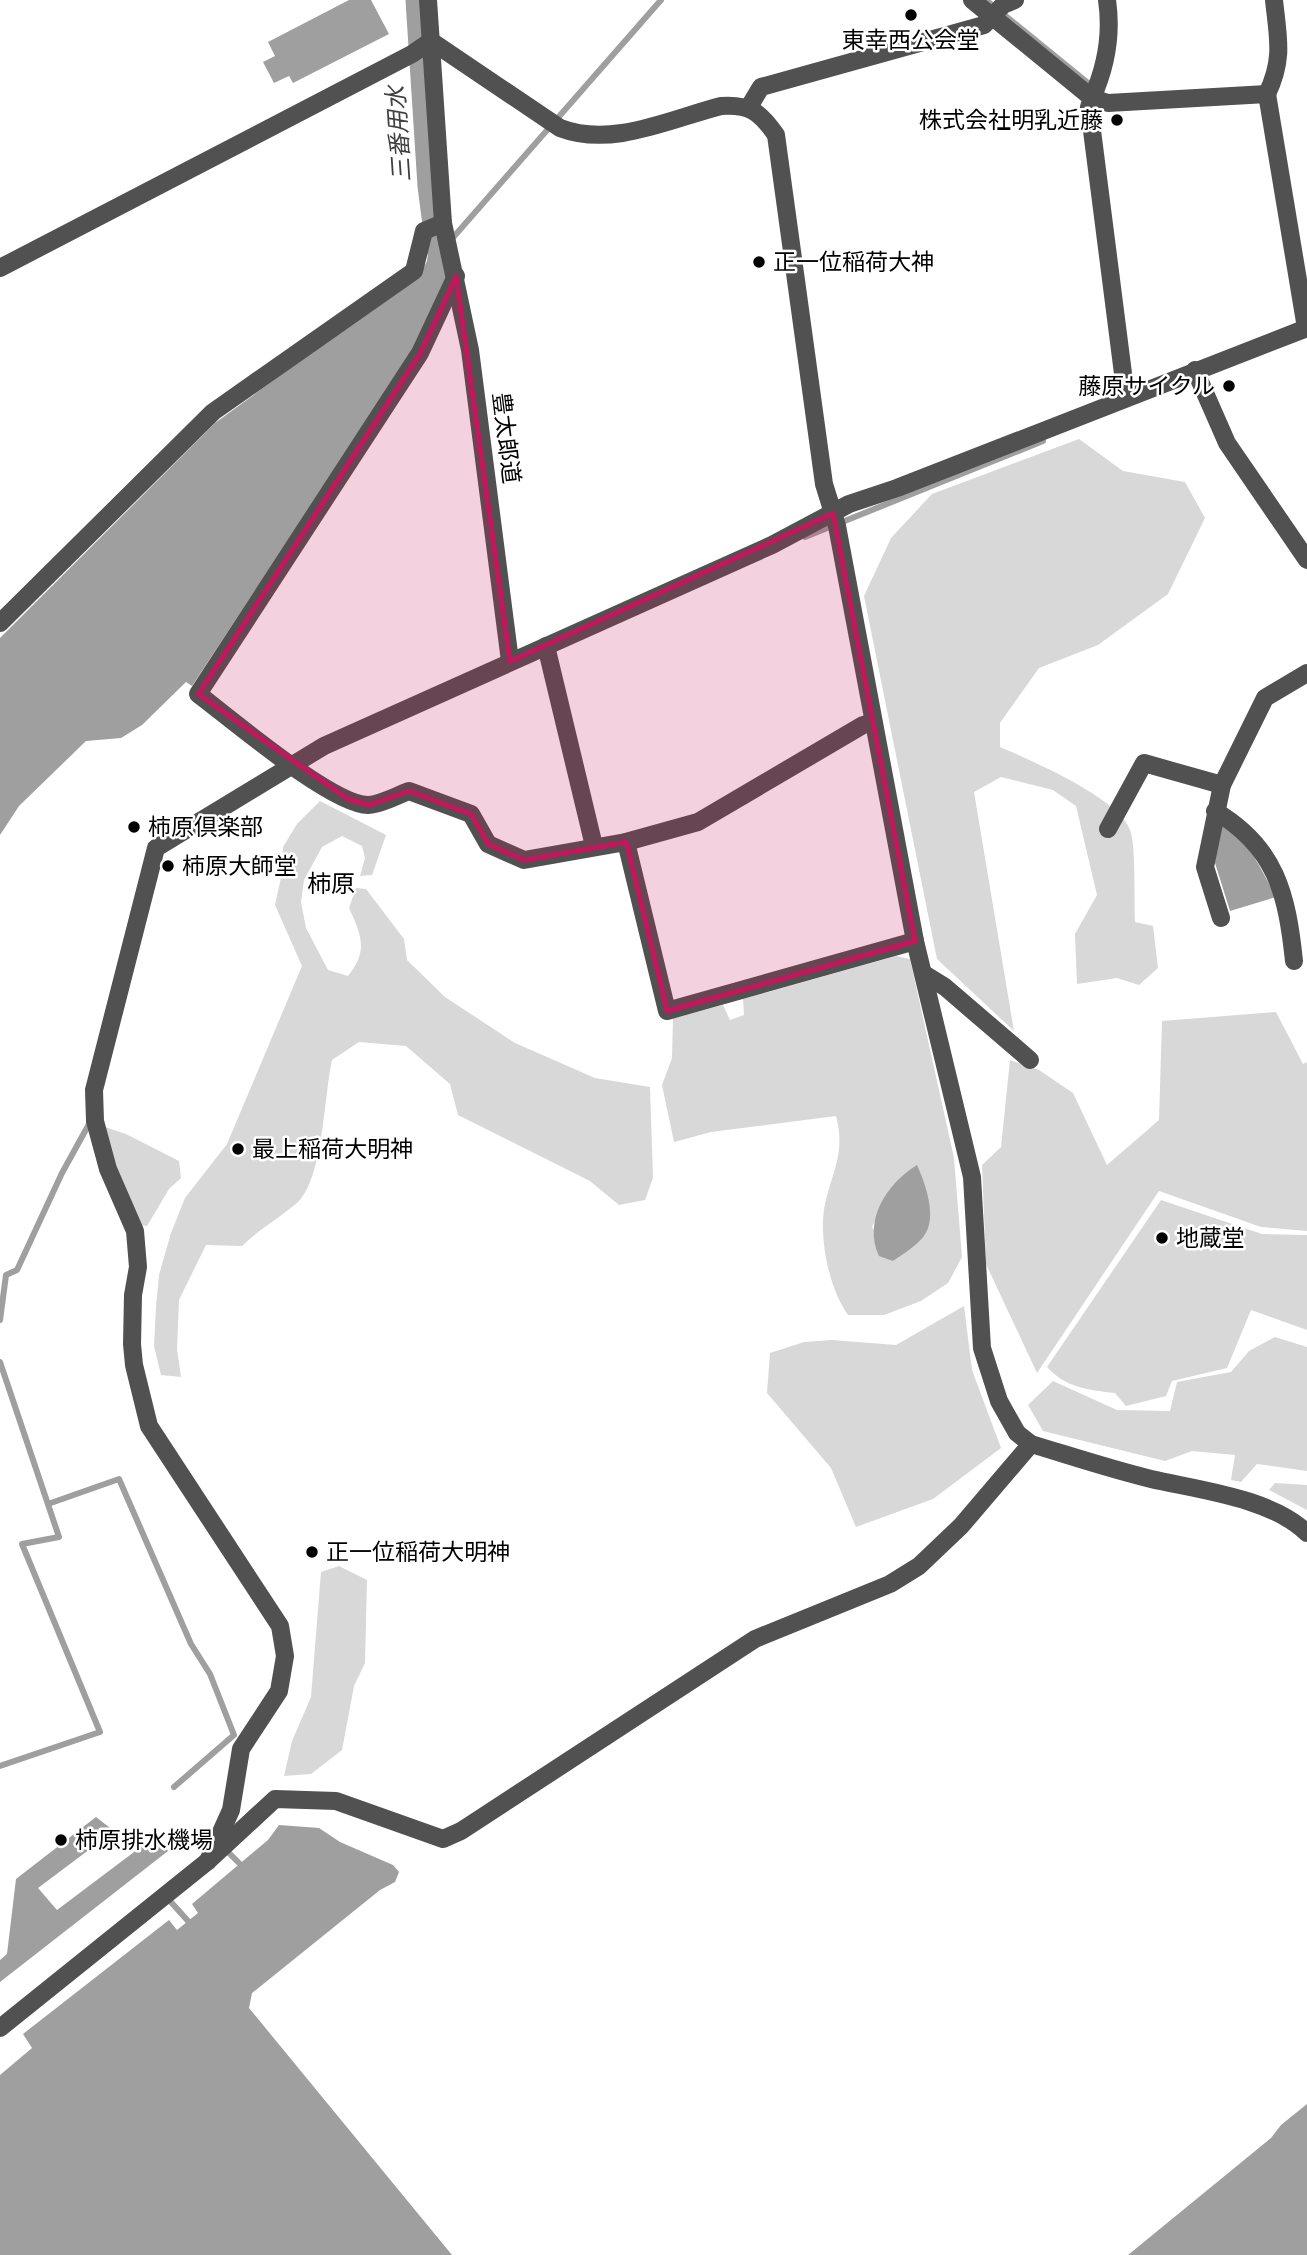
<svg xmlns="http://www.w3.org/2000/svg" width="1307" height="2255" font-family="'Work Sans','Noto Sans JP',sans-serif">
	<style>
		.green { fill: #d8d8d8; fill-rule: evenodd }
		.water { fill: #9f9f9f }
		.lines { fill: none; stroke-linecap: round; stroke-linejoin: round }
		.stream { stroke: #9f9f9f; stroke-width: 6 }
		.canal { stroke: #9f9f9f; stroke-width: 23 }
		.minor { stroke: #515151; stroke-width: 18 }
		.marked { fill: #c2185b; fill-opacity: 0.2; stroke: #c2185b; stroke-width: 5; stroke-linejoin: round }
		.poi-dot { fill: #000; stroke: #fff; stroke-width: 2.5 }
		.labels { text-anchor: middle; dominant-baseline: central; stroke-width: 5; stroke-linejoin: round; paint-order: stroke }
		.poi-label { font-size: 23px; fill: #000; stroke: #fff; text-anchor: start }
		.street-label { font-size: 23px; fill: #000; stroke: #fff }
		.water-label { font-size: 24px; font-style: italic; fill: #404040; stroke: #fff }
		.neighbourhood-label { font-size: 24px; fill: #000; stroke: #fff }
	</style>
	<rect width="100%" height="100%" fill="#fff"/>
	<!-- green -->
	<g class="green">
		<path d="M 1079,439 L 1123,471 L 1185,482 L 1205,518 L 1168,594 L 1098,645 L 1039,668 L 1000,723 L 1000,747 C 1030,760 1119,798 1130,830 C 1136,844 1134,903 1135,922 L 1153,926 L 1158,968 L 1139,985 L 1117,978 L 1077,984 L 1075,934 L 1097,895 L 1076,806 L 1053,790 L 1001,777 L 974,792 L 1014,1031 L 937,959 L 864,596 L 891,538 L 932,494 Z"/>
		<path d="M 320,801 L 386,835 L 372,875 L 360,876 L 365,858 L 362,846 L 342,836 L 322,847 L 304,880 L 301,902 L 306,928 L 328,970 L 348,976 C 368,951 362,936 349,908 L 356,888 L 366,889 L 404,939 L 407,960 L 445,997 L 515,1043 L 595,1078 L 650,1087 L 653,1178 L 645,1200 L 619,1205 L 590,1181 L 458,1115 L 450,1084 L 406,1046 L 359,1042 L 332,1060 C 324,1096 323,1178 298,1202 C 280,1218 259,1229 242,1246 L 206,1245 L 179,1300 L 177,1349 L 181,1377 L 161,1375 L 154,1346 L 156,1307 L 159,1275 L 171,1233 L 185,1198 L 227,1144 L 302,966 L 275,905 L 282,873 L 283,847 L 297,824 Z"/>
		<path d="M 896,956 L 910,959 L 954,1158 L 962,1257 L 948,1283 L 921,1301 L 884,1315 L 848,1315 C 831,1291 822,1251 823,1221 C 825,1181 848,1160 836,1116 L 711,1132 L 674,1142 L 662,1085 L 672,1058 L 673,1018 L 723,1005 L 730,1020 L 744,1015 L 743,999 ZM 890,1189 L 925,1235 L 893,1261 L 872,1227 Z"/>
		<path d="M 1276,1012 L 1303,1064 L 1307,1062 L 1307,1231 L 1261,1227 L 1159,1191 L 1037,1373 L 986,1264 L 982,1165 L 1001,1147 L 1010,1060 L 1039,1070 L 1073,1093 L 1107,1165 L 1159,1120 L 1162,1021 Z"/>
		<path d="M 102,1126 L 126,1134 L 179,1161 L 181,1178 L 169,1189 L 147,1226 L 139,1225 L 114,1169 Z"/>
		<path d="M 1161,1200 L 1262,1234 L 1307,1235 L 1307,1330 L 1251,1310 L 1227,1368 L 1172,1381 L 1166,1396 L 1126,1406 L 1115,1393 C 1089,1390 1066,1388 1047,1367 Z"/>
		<path d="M 964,1306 L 972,1370 L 1001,1448 L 933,1499 L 856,1527 L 831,1468 L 767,1393 L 770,1353 L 804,1342 L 832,1340 L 896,1345 Z"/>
		<path d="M 1275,1337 L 1307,1347 L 1307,1471 L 1257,1464 L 1241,1482 L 1231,1480 L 1235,1455 L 1192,1451 L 1165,1461 L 1043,1431 L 1028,1405 L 1053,1381 L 1117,1410 L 1170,1411 L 1177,1382 L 1231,1372 L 1249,1351 Z"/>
		<path d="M 1275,1483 L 1307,1485 L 1307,1510 L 1269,1490 Z"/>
		<path d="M 339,1566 L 367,1580 L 365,1663 L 354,1686 L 342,1750 L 311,1774 L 284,1776 L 292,1741 L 311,1697 L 321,1572 Z"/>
	</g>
	<!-- water -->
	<g class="water">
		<path d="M 349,0 L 371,0 L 389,34 L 293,83 L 289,76 L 274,83 L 263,62 L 275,56 L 268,42 Z"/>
		<path d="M 439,233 L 449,267 L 446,283 L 414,349 L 192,686 L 186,682 L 142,725 L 121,738 L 86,741 L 19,806 L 0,835 L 0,638 L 215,423 L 421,273 L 427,261 L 430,239 Z"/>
		<path d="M 1219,825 C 1243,827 1265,877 1276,897 L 1230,911 L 1215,863 Z"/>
		<path d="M 917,1165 C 925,1183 938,1217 924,1236 C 916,1246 903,1254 893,1261 L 879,1256 C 863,1221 886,1184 917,1165 Z"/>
		<path d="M 96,1817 L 114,1831 L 38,1888 L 57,1910 L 158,1834 L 168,1851 L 0,1982 L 0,1960 L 7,1954 L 16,1879 Z"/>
		<path d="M 279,1825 L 319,1828 L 340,1842 L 393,1865 L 399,1872 L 395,1882 L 380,1890 L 252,1993 L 249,2008 L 452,2255 L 0,2255 L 0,2075 L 32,2048 L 23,2034 L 169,1920 L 177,1930 L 198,1913 L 192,1904 L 268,1840 Z"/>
		<path d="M 1307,2104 L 1307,2255 L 1128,2255 L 1271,2138 L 1281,2125 Z"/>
	</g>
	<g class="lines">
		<!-- stream -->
		<g class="stream">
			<path d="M 986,0 L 1093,87"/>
			<path d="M 450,241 L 661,0"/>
			<path d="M 805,537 L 1043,441"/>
			<path d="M 0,1320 L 6,1275 L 17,1270 L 62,1173 L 89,1124"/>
			<path d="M 0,1362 L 59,1537 L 22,1544 L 100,1732 L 0,1766"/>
			<path d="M 48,1504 L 119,1479 L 191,1644 L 210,1674 L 234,1735 L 174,1787"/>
			<path d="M 228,1852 L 239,1863"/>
			<path d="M 170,1901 L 188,1921"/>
		</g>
		<!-- canal -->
		<path class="canal" d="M 417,0 L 429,186 L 437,248"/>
		<!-- minor -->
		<g class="minor">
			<path d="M 428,0 L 443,223 L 470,350 L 510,661"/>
			<path d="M 972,0 L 1092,98 L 1089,107 L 1126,397"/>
			<path d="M 1107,0 C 1112,34 1106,67 1092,98 L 1108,103 L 1267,94 L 1306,328"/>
			<path d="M 431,41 L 560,128 C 612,148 670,119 721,106 C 750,104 760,112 776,135 L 824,484 L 837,526 L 915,941 L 972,1177 L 982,1348 L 999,1401 L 1017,1433 L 1031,1444 C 1071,1456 1110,1469 1151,1479 C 1199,1490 1271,1498 1307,1533"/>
			<path d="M 1267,94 C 1284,59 1278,38 1274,0"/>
			<path d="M 749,107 L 761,87 L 984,25 L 1003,5 L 1015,0"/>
			<path d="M 0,268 L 412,54 L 431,41"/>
			<path d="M 456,276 L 420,353 L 198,694 C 230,718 332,805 368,805 C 380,805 398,795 409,791 L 471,814 L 488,844 L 524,860 L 626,842 L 698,822 L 863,725 L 873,722"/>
			<path d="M 1195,370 L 1227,443 L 1307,560"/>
			<path d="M 0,623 L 213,412 L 414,271 L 424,231 L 443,223"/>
			<path d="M 546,646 L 594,846"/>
			<path d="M 1215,811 C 1276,847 1287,894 1294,961"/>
			<path d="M 1108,829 L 1144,763 L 1222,785"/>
			<path d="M 626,842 L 667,1011 L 915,941"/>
			<path d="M 1221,918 L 1205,867 L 1222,785 L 1265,698 L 1307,673"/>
			<path d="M 924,974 L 945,987 L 1030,1060"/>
			<path d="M 208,1861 L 231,1810 L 241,1749 L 279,1691 L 285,1656 L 280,1626 L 149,1426 L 134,1365 L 132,1344 L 133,1295 L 138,1267 L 135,1231 L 108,1169 L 95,1121 L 94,1090 L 156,848 L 324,746 L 772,545 L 849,504 L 897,488 L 1307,328"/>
			<path d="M 0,2028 L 208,1861 L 275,1799 L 336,1801 L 443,1839 L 461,1831 L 755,1639 L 890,1584 L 919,1566 L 961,1526 L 1031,1444"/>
		</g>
	</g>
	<!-- marked area -->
	<path class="marked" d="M 456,276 L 510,661 L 833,513 L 915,941 L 667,1011 L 626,842 L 524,860 L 488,844 L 471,814 L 409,791 L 369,805 L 348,799 L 198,694 L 420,353 Z"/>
	<!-- markers -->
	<g class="poi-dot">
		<circle cx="911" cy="15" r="7"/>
		<circle cx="1117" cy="120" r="7"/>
		<circle cx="759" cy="262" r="7"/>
		<circle cx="1229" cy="386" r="7"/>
		<circle cx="134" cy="827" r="7"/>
		<circle cx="168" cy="866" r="7"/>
		<circle cx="238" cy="1149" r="7"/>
		<circle cx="1162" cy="1238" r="7"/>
		<circle cx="312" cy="1552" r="7"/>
		<circle cx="61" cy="1840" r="7"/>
	</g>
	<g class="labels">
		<!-- poi labels -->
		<g class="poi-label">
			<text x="911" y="40" text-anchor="middle">東幸西公会堂</text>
			<text x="1103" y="120" text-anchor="end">株式会社明乳近藤</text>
			<text x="773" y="262">正一位稲荷大神</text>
			<text x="1215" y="386" text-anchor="end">藤原サイクル</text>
			<text x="148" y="827">柿原倶楽部</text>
			<text x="182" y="866">柿原大師堂</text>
			<text x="252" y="1149">最上稲荷大明神</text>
			<text x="1176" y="1238">地蔵堂</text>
			<text x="326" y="1552">正一位稲荷大明神</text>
			<text x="75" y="1840">柿原排水機場</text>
		</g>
		<!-- street labels -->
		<g class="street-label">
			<text transform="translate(506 438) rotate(83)">豊太郎道</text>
		</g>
		<!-- water labels -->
		<g class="water-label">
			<text transform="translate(399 134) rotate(-94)">三番用水</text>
		</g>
		<!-- neighbourhood labels -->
		<g class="neighbourhood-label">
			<text x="331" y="884">柿原</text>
		</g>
	</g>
</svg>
